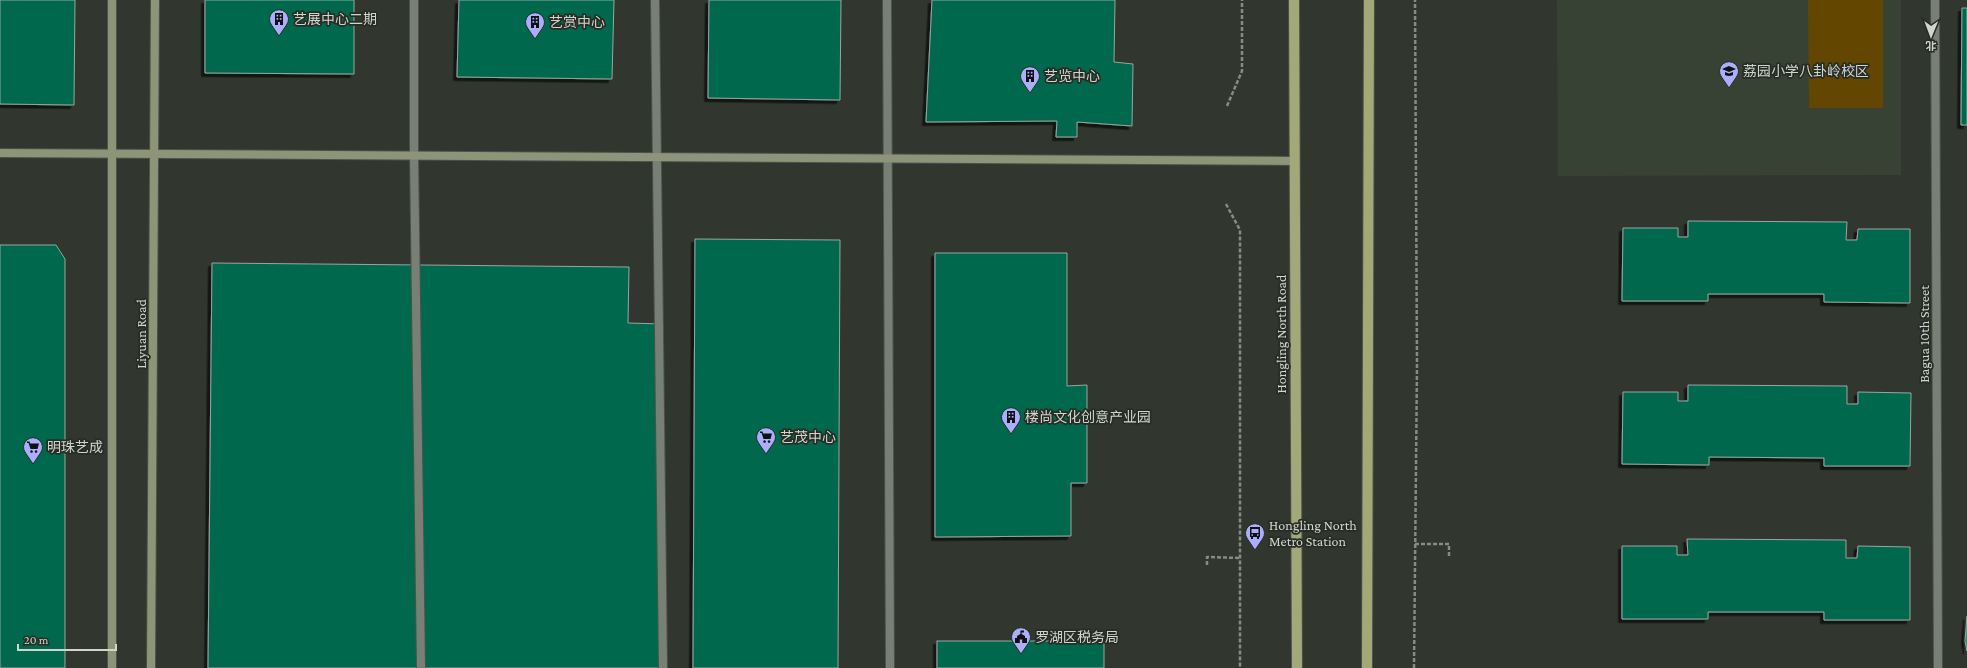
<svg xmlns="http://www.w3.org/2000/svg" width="1967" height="668" font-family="'Crimson Pro','Noto Sans SC',serif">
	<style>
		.built { fill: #374235 }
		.green { fill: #634701 }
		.building { fill: #02694e; stroke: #98a6a0; filter: url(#shadow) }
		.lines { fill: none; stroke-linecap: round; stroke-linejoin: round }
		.street-casing { stroke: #4d524b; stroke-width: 10 }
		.secondary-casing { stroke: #4d524b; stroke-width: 10 }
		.primary-casing { stroke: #4d524b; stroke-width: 12 }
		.path { stroke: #868b84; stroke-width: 2.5; stroke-dasharray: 4 2; stroke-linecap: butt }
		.street { stroke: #788076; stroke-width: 8 }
		.secondary { stroke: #8d9477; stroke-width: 8 }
		.primary { stroke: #a3a878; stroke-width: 10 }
		.labels { text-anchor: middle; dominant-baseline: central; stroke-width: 3.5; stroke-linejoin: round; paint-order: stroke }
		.poi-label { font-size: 14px; fill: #d1d5d0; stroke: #272d25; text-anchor: start }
		.street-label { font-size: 14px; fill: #d1d5d0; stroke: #272d25 }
	</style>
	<defs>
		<filter id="shadow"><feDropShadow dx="-3.5" dy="3.5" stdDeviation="0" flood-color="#0009"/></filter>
	</defs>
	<rect width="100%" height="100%" fill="#31372f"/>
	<!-- built -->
	<path class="built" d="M 1557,0 L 1901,0 L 1901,175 L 1558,176 Z"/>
	<!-- green -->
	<path class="green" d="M 1808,0 L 1883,0 L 1883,108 L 1809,108 Z"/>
	<!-- building -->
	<g class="building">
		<path d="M 0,0 L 75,0 L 74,105 L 0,104 Z"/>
		<path d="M 205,0 L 354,0 L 354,74 L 205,73 Z"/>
		<path d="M 459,0 L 614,0 L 612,79 L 457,77 Z"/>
		<path d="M 709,0 L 841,0 L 840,100 L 708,98 Z"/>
		<path d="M 932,0 L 1115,0 L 1114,62 L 1133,64 L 1132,126 L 1077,122 L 1077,137 L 1056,137 L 1057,121 L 926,122 Z"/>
		<path d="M 1962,8 L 1967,8 L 1967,125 L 1961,125 Z"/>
		<path d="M 1688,221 L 1847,222 L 1846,240 L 1857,240 L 1858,229 L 1910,229 L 1910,303 L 1824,302 L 1824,294 L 1708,294 L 1708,301 L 1622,301 L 1623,228 L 1678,228 L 1678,237 L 1688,237 Z"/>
		<path d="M 695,239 L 840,240 L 838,668 L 693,668 Z"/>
		<path d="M 0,245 L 56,245 L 65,259 L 65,668 L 0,668 Z"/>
		<path d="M 935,253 L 1067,253 L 1067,386 L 1087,385 L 1087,483 L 1071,483 L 1071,536 L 935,537 Z"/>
		<path d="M 212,263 L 629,267 L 628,323 L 663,324 L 659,668 L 208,668 Z"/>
		<path d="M 1688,385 L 1847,386 L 1847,404 L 1858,404 L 1858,392 L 1911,393 L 1910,466 L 1824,466 L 1824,458 L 1709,457 L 1709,465 L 1622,464 L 1623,392 L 1678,392 L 1678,401 L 1688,401 Z"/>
		<path d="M 1687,539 L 1846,540 L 1846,558 L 1857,558 L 1858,546 L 1910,547 L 1910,620 L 1824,620 L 1824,612 L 1708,612 L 1708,619 L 1622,619 L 1622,546 L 1677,546 L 1677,555 L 1688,555 Z"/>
		<path d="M 1967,616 L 1967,651 L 1965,641 Z"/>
		<rect x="937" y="641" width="167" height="27"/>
	</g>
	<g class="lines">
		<defs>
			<g id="street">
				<path d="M 414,0 L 414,155 L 421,668"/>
				<path d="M 655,0 L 663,668"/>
				<path d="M 887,0 L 890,668"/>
				<path d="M 1935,0 L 1938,668"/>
			</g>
			<g id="secondary">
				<path d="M 0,153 L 1294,161"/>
				<path d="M 112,668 L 112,0"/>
				<path d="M 151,668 L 155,0"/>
			</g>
			<g id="primary">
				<path d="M 1294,0 L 1297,668"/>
				<path d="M 1367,668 L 1369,0"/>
			</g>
		</defs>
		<!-- street casing -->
		<use href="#street" class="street-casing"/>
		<!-- secondary casing -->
		<use href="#secondary" class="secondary-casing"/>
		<!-- primary casing -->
		<use href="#primary" class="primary-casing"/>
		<!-- path -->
		<g class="path">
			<path d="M 1227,106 L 1242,71 L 1242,0"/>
			<path d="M 1226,204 L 1240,230 L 1240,668"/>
			<path d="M 1415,544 L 1449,544 L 1449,558"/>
			<path d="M 1207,565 L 1207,557 L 1240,558"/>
			<path d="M 1414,668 L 1417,364 L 1415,0"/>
		</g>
		<!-- street -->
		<use href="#street" class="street"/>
		<!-- secondary -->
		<use href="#secondary" class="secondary"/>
		<!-- primary -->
		<use href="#primary" class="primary"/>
	</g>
	<!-- icons -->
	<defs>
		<symbol id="building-pin" viewBox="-11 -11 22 30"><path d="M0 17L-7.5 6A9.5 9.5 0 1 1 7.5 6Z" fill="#abaffb" stroke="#272d25"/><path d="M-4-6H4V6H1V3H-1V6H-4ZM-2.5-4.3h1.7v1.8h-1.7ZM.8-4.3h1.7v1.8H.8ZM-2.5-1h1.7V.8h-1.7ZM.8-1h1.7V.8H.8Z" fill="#111"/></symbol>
		<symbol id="school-pin" viewBox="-11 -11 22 30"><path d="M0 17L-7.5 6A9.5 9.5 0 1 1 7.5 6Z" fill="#abaffb" stroke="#272d25"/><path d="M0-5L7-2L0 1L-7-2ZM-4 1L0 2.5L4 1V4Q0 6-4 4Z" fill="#111"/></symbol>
		<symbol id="supermarket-pin" viewBox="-11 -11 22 30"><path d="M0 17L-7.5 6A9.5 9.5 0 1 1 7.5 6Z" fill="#abaffb" stroke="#272d25"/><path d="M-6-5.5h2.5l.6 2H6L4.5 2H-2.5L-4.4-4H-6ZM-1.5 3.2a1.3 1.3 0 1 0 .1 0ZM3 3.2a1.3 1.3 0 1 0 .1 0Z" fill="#111"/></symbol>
		<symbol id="bus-pin" viewBox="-11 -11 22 30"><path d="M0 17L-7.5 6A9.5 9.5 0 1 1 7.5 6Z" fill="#abaffb" stroke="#272d25"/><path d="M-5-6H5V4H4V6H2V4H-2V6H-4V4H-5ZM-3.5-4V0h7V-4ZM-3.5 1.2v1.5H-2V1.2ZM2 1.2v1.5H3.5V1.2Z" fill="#111"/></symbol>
		<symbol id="civic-pin" viewBox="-11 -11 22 30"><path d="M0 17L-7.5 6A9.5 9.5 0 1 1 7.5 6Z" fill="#abaffb" stroke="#272d25"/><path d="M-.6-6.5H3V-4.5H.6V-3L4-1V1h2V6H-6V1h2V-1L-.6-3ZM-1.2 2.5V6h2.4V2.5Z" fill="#111"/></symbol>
	</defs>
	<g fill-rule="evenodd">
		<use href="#building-pin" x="268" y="8" width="22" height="30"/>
		<use href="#building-pin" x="524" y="11" width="22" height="30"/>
		<use href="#school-pin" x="1718" y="60" width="22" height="30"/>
		<use href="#building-pin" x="1019" y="65" width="22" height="30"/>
		<use href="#building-pin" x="1000" y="406" width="22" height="30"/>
		<use href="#supermarket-pin" x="755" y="426" width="22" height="30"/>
		<use href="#supermarket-pin" x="22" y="436" width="22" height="30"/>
		<use href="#bus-pin" x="1244" y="522" width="22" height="30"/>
		<use href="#civic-pin" x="1010" y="626" width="22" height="30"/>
	</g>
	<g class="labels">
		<!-- poi labels -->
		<g class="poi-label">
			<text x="293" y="19">艺展中心二期</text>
			<text x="549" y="22">艺赏中心</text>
			<text x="1743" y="71">荔园小学八卦岭校区</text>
			<text x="1044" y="76">艺览中心</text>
			<text x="1025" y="417">楼尚文化创意产业园</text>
			<text x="780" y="437">艺茂中心</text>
			<text x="47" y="447">明珠艺成</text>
			<text x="1269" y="525">Hongling North<tspan x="1269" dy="16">Metro Station</tspan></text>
			<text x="1035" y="637">罗湖区税务局</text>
		</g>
		<!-- street labels -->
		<g class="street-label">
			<text transform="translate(141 334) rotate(-90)">Liyuan Road</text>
			<text transform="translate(1281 334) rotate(-90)">Hongling North Road</text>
			<text transform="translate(1924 334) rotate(-90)">Bagua 10th Street</text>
		</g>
	</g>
	<!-- north arrow -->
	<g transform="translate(1931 36) rotate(181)" stroke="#272d25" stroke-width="3" paint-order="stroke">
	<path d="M0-3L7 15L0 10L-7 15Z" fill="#d1d5d0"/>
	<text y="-6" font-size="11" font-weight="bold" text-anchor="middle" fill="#d1d5d0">北</text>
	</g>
	<!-- scale -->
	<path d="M18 644v6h98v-6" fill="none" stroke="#d1d5d0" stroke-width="2"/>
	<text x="24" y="644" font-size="12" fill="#d1d5d0" stroke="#272d25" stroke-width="3" paint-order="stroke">20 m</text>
</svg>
